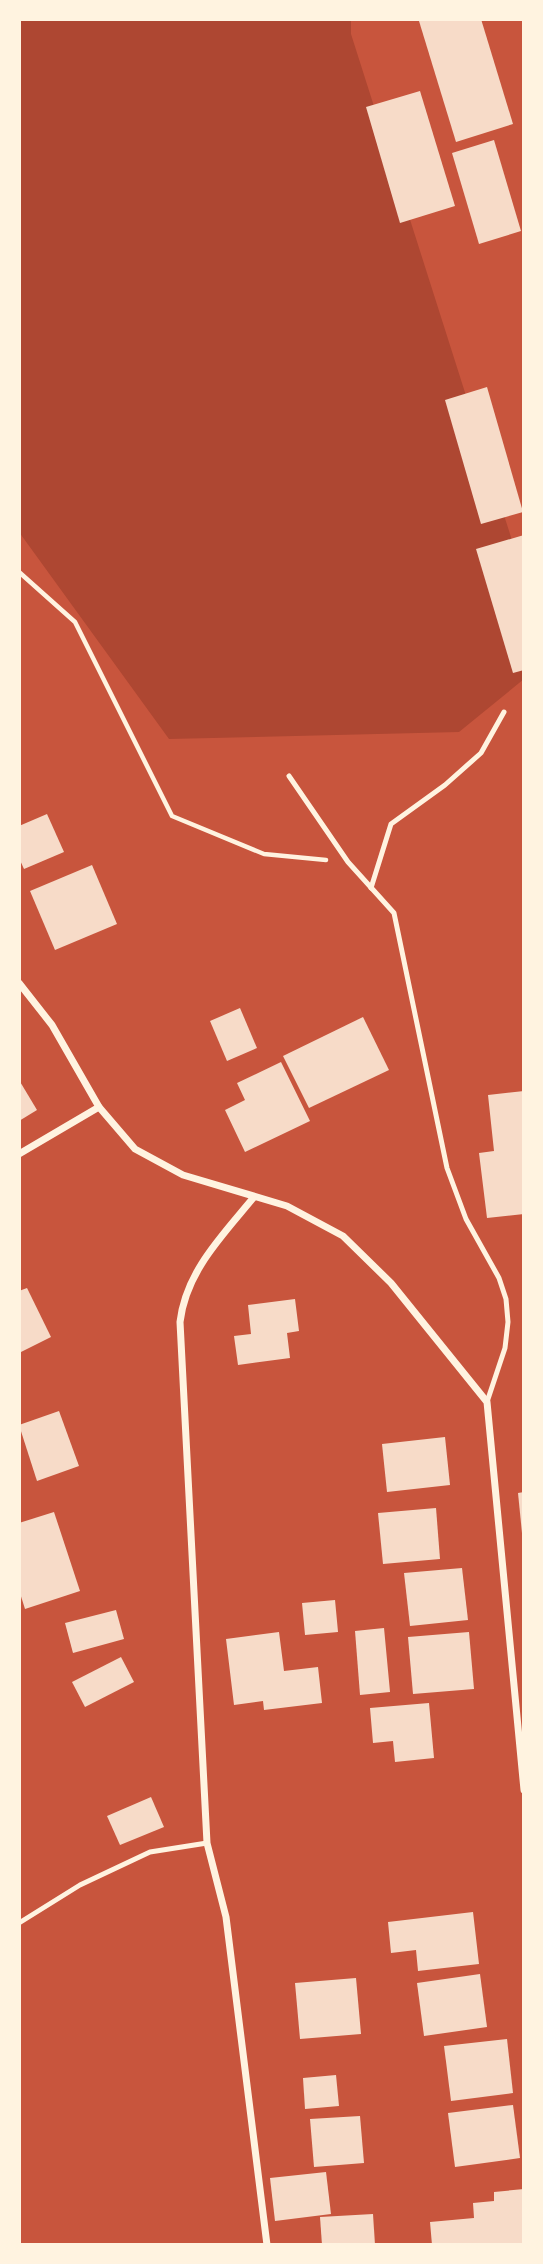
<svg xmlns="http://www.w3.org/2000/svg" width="543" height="2264" font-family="'Work Sans',sans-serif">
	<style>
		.green { fill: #ae4732 }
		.building { fill: #f7dbc8 }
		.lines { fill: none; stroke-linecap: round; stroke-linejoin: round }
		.path { stroke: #fff3e0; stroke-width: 4.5 }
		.service { stroke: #fff3e0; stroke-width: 5 }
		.minor { stroke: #fff3e0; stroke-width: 7 }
	</style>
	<rect width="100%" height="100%" fill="#c8553d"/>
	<!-- green -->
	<path class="green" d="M 19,19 L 351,19 L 351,34 L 524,578 L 524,679 L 459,732 L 169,739 L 19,532 Z"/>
	<!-- building -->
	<g class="building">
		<path d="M 425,19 L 481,19 L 513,124 L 456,142 L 419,21 Z"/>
		<path d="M 420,91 L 455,206 L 400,223 L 366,107 Z"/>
		<path d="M 494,140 L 521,231 L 479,244 L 452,153 Z"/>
		<path d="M 487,387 L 523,512 L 481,524 L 445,400 Z"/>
		<path d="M 524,535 L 524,670 L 513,673 L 476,549 Z"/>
		<path d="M 47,814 L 64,852 L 24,869 L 19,858 L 19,826 Z"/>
		<path d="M 92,865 L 117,924 L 55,950 L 30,891 Z"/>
		<path d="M 240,1008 L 257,1048 L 227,1061 L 210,1021 Z"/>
		<path d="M 363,1017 L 389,1070 L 309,1108 L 283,1056 Z"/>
		<path d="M 281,1062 L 310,1121 L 245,1152 L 225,1110 L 245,1100 L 237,1083 Z"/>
		<path d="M 19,1080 L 37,1110 L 19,1121 Z"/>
		<path d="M 524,1091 L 524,1214 L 487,1218 L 479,1153 L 494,1151 L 488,1095 Z"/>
		<path d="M 27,1288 L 51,1337 L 19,1353 L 19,1291 Z"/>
		<path d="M 295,1299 L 299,1331 L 287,1333 L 290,1358 L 238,1365 L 234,1336 L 251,1334 L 248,1305 Z"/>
		<path d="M 59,1411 L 79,1466 L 37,1481 L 19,1425 Z"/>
		<path d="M 445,1437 L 450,1485 L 387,1492 L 382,1444 Z"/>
		<path d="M 524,1492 L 524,1533 L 522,1533 L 518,1493 Z"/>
		<path d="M 436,1508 L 440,1559 L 383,1564 L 378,1513 Z"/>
		<path d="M 54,1512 L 80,1591 L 25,1609 L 19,1590 L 19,1523 Z"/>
		<path d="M 462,1568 L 468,1620 L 410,1626 L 404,1573 Z"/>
		<path d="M 335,1600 L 338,1632 L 305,1635 L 302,1603 Z"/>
		<path d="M 116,1610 L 124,1639 L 73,1653 L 65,1623 Z"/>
		<path d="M 384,1628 L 390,1692 L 360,1695 L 355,1631 Z"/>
		<path d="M 279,1632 L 284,1671 L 318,1667 L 322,1703 L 264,1710 L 263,1701 L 234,1705 L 226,1639 Z"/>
		<path d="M 469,1632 L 474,1689 L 413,1694 L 408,1637 Z"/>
		<path d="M 121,1657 L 134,1682 L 85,1707 L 72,1682 Z"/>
		<path d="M 429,1703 L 434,1758 L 395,1762 L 393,1741 L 373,1743 L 370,1708 Z"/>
		<path d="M 151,1797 L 164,1827 L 120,1845 L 107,1816 Z"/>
		<path d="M 473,1912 L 479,1964 L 418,1971 L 416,1950 L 391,1953 L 388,1922 Z"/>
		<path d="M 480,1974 L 487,2027 L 424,2036 L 417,1983 Z"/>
		<path d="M 356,1978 L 361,2034 L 300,2039 L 295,1983 Z"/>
		<path d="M 507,2039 L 513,2093 L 451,2101 L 444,2046 Z"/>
		<path d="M 336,2075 L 339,2106 L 305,2109 L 303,2078 Z"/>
		<path d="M 513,2105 L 520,2158 L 455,2167 L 448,2113 Z"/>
		<path d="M 360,2116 L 364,2163 L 314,2167 L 310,2119 Z"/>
		<path d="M 326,2172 L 331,2214 L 275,2221 L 270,2178 Z"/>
		<path d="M 524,2189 L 524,2245 L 432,2245 L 430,2222 L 474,2218 L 473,2203 L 494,2201 L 494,2192 Z"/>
		<path d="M 373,2214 L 375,2245 L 322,2245 L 320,2217 Z"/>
	</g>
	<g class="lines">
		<!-- path -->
		<path class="path" d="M 19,572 L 75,622 L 172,816 L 264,854 L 326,860"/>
		<!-- service -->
		<g class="service">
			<path d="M 289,776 L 348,862 L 394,913 L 447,1168 L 466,1219 L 499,1278 L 506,1299 L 508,1322 L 505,1348 L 487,1402"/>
			<path d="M 371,888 L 391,824 L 445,785 L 481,753 L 504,712"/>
			<path d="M 19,1923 L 80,1885 L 150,1852 L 207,1843"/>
		</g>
		<!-- minor -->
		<g class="minor">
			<path d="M 19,983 L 52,1025 L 99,1107 L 135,1149 L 183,1175 L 287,1206 L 343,1236 L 391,1283 L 487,1402 L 524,1790"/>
			<path d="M 19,1154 L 99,1107"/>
			<path d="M 254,1197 C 223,1235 186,1271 180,1322 L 207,1843 L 226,1917 L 267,2245"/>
		</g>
	</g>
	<!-- border -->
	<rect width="543" height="2264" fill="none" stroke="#fff3e0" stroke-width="42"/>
</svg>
